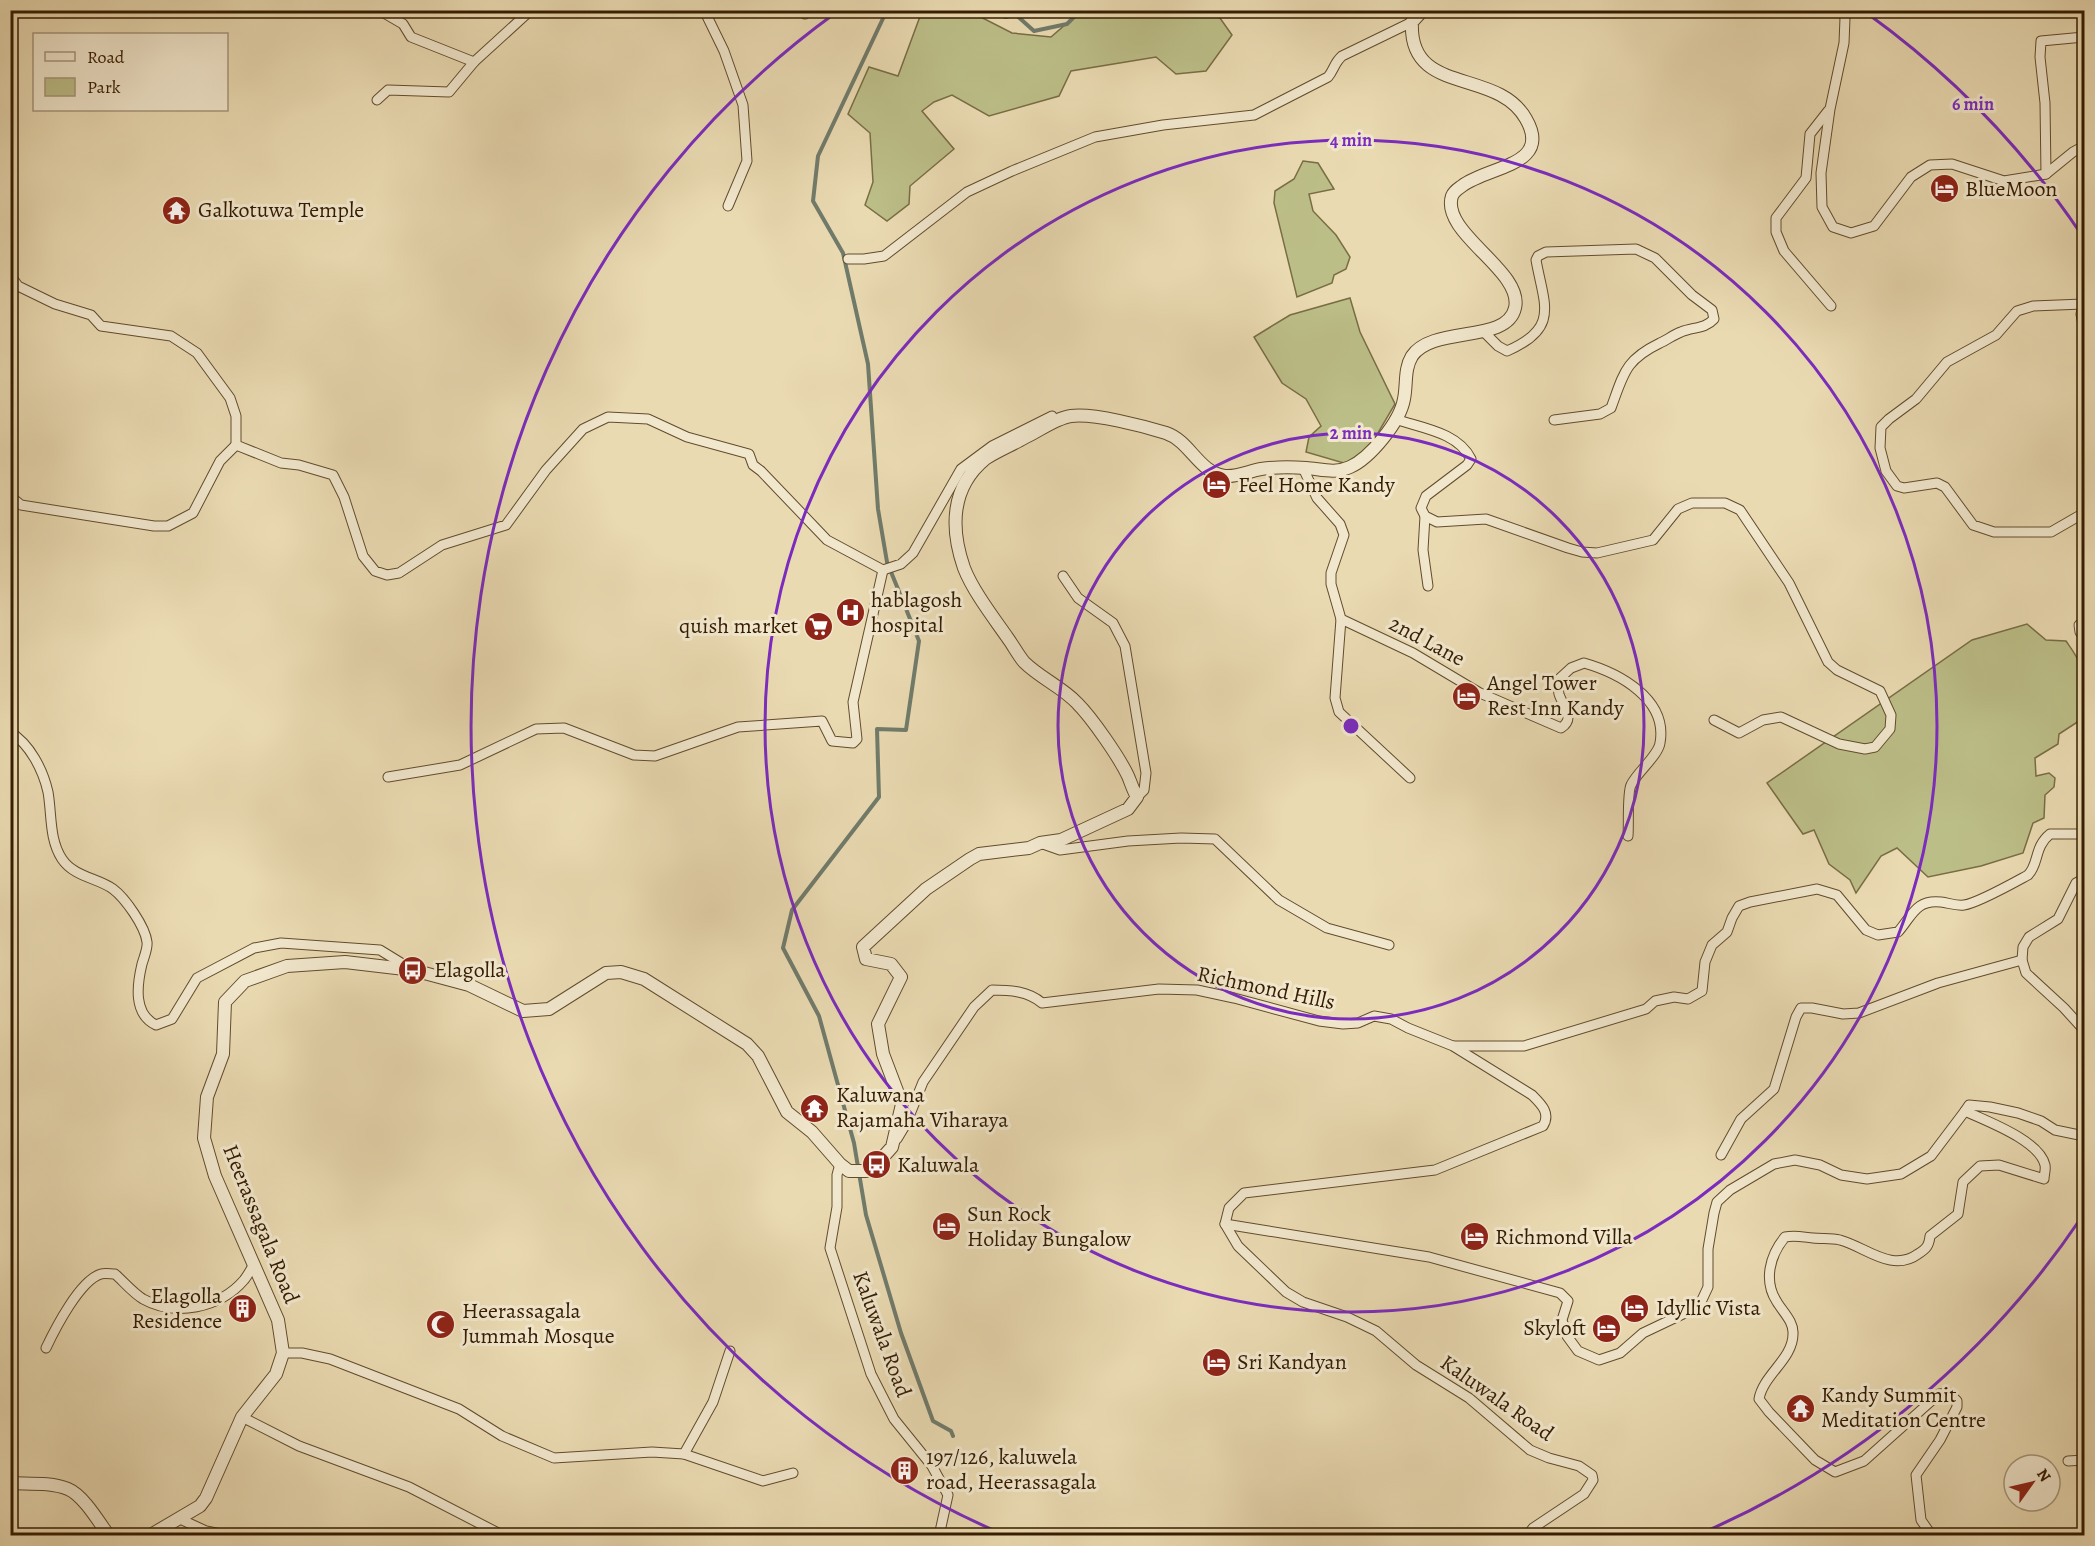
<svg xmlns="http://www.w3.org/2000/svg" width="2095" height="1546" font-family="Alegreya,serif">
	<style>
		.green { fill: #bcbe88; stroke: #786d44; stroke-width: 1.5 }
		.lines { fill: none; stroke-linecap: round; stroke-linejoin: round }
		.stream { stroke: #707b6b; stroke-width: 4 }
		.minor-casing { stroke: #624c2c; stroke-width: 11 }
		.tertiary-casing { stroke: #624c2c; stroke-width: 14 }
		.minor { stroke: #f1e7cd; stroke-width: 9 }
		.tertiary { stroke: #f1e7cd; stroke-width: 12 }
		.ring { fill: none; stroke: #7b2cbf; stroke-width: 3 }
		.labels { text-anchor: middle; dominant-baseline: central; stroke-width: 6; stroke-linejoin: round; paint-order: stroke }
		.poi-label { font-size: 22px; fill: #351c00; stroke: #f1e7cd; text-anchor: start }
		.street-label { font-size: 22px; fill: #351c00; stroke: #f1e7cd }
		.centre { fill: #7b2cbf; stroke: #f1e7cd; stroke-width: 3 }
		.ring-label { font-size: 18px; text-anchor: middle; font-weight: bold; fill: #7b2cbf; stroke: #f1e7cd; stroke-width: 6; stroke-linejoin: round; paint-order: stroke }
	</style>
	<rect width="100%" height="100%" fill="#eadab2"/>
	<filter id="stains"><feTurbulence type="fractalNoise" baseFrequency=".00333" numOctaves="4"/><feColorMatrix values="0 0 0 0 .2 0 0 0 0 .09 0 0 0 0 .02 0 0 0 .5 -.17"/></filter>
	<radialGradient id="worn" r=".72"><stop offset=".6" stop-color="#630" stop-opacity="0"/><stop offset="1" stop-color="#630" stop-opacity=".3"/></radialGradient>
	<!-- green -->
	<g class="green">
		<path d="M 922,11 L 969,11 L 1012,33 L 1051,37 L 1081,11 L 1215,11 L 1232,35 L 1206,71 L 1176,74 L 1156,57 L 1071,71 L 1059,96 L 989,116 L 952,95 L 934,102 L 922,111 L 954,149 L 910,186 L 909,204 L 887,221 L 865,205 L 873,182 L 870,133 L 848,114 L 869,67 L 898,76 Z"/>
		<path d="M 1303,161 L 1318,163 L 1334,189 L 1309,194 L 1313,211 L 1336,235 L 1350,257 L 1346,269 L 1334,275 L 1332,283 L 1297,297 L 1274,203 L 1275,191 L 1294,179 Z"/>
		<path d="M 1350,298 L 1360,332 L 1395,404 L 1368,450 L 1347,464 L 1306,452 L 1309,437 L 1321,426 L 1306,399 L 1282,383 L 1254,337 L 1290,315 Z"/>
		<path d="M 2027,624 L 2046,640 L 2066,641 C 2077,657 2087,670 2084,690 C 2083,701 2081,708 2082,719 L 2059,734 L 2058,744 L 2035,758 L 2036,776 L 2049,773 L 2055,778 L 2054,787 L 2045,795 L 2044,818 L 2033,823 L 2023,853 L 1981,866 L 1928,877 L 1897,848 L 1881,856 L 1856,893 L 1850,880 L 1829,864 L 1814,830 L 1803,834 L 1767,783 L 1972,640 Z"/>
	</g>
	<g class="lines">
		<!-- stream -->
		<g class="stream">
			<path d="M 428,10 L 433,10"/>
			<path d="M 887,10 L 818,156 L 813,201 L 843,253 L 868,364 L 878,509 L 887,562 L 919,641 L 906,730 L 877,729 L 879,797 L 792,910 L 783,948 L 819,1016 L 854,1143 L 866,1215 L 901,1333 L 933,1421 L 951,1431 L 953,1436"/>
			<path d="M 983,10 L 1006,17 L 1015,14 L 1034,31 L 1067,24 L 1081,10"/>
		</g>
		<defs>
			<g id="minor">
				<path d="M 379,10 L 403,24 L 411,37 L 474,62"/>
				<path d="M 704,10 L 724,51 L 743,105 L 747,161 L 728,206"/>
				<path d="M 1841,10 L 1845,18 L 1844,43 L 1830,109 L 1821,173 L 1822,207 L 1833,227 L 1851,233 L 1874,226 L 1911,177 L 1930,165 L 1952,164 L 2004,181 L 2046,174 L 2073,152 L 2084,146"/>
				<path d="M 805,14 L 805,10"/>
				<path d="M 377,100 L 388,90 L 449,92 L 474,62 L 531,10"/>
				<path d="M 1828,111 L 1810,134 L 1806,178 L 1776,218 L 1776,232 L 1784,251 L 1831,306"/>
				<path d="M 2046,174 L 2045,103 L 2040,57 L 2041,41 L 2084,37"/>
				<path d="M 848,259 L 864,259 L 884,256 L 967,192 L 1012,171 L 1095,137 L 1163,125 L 1254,115 L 1328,77 C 1334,70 1334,63 1342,56 L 1412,22"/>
				<path d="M 10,275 L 18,286 L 55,304 L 91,315 L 101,326 L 171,336 L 197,353 L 230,398 L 236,416 L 236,445"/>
				<path d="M 2084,302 L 2081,314 L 2084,330"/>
				<path d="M 2083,304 L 2033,306 L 2017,311 L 1996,335 L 1947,362 L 1916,399 L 1889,419 L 1881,427 L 1880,448 L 1886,471 L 1897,486 L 1904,488 L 1937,483 L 1945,487 L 1973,525 L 1994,532 L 2051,532 L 2084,513"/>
				<path d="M 1483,331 L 1498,346 L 1507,351 C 1560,328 1544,305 1536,260 L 1538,256 L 1546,252 L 1636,249 L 1655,258 L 1692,295 L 1712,310 L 1714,319 C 1705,329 1693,327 1681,332 C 1673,335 1667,340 1660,343 C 1625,360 1624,373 1611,408 L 1600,414 L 1554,420"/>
				<path d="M 1395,419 C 1421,428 1458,432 1471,459 L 1467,465 L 1426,496 L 1421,508 L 1425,516 L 1437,522 L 1486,519 L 1568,548 L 1582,552 L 1597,553 L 1653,540 L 1678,509 L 1692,503 L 1725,503 L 1740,510 L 1789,583 L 1828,662 L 1837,670 L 1880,691 L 1891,715 L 1890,729 L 1875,747 L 1865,749 L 1839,744 L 1781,717 L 1763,720 L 1739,733 L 1714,720"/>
				<path d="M 236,445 L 281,463 L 299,465 L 333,475 L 344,497 L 363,556 L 375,571 L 387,575 L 399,573 L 442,545 L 506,525 L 546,470 L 583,429 L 608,417 L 648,419 L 687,437 L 749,454 L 753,465 L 761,471 L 827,540 L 883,570 L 901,564 L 913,553 L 961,469 L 992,446 L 1052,416"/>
				<path d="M 1303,468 L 1317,498 L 1340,524 L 1344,535 L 1331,573 L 1331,584 L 1341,619 L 1413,653 L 1480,693 L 1561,728 C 1576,718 1563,707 1559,694 C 1558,689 1558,684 1559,679 L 1571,668 L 1584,663 C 1619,673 1668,699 1660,743 C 1658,756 1637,772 1631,785 C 1627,793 1629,825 1628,836"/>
				<path d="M 10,496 L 21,505 L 154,526 L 168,526 L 193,513 L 220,461 L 236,445"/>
				<path d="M 1425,516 L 1423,550 L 1428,586"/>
				<path d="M 1063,576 L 1078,598 L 1113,623 L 1125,646 L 1146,773 L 1144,790 L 1137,797"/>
				<path d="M 1341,619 L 1335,698 L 1339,712 L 1410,778"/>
				<path d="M 2084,621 L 2079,625 L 2080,632 L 2084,638"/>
				<path d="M 10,732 C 30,744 43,770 48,792 C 52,815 49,839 62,859 C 74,877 98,878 113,889 C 125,898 145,926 147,942 C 148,948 144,957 142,964 C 137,985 133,1014 156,1025 L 172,1019 L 197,978 L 254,948 L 281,943 L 380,950 L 411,969"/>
				<path d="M 388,777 L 460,765 L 536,729 L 564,728 L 634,755 L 655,756 L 738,727 L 822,721 L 832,741 L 853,743 L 857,739 L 853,702 L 883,570"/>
				<path d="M 1043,844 L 1060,850 L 1128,841 L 1181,838 L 1215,839 L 1279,900 L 1327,928 L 1389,945"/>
				<path d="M 2084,879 L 2076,883 L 2058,919 L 2029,937 L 2023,947 L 2022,960 L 2026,973 L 2064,1008 L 2084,1030"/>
				<path d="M 1454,1046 L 1524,1046 L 1646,1009 L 1655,1001 L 1674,997 L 1688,999 L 1702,991 L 1705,962 L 1712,945 L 1727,932 L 1732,918 L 1739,906 L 1750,902 L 1817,889 L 1837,895 L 1866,930 L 1878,935 L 1898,932 C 1912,916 1916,899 1941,902 C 1949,903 1956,906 1964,905 C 1978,903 2015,882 2028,875 C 2039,864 2034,847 2050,834 L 2084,834"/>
				<path d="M 897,1139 L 906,1124 L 923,1082 L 974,1007 L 992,990 C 1010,990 1028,991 1042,1003 L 1159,989 L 1197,990 L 1234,998 L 1319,1021 L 1343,1024 L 1358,1023 L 1374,1016 L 1391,1019 L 1408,1028 L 1453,1046 L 1532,1095 C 1541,1104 1551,1113 1543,1126 L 1435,1170 L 1244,1193 L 1229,1208 L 1225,1224 L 1238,1246 L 1286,1292 L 1303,1302 L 1347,1317 L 1376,1331 L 1416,1365 L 1469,1398 L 1530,1450 L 1549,1458 L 1579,1466 L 1592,1475 L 1593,1480 L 1584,1494 L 1533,1528 L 1527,1536"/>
				<path d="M 1721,1155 L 1741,1119 L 1774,1089 L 1796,1017 L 1801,1008 L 1812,1008 L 1843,1014 L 1859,1013 L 1938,983 L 2022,960"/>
				<path d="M 840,1164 L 837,1175 L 837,1207 L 830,1248 L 871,1374 L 894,1419 L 932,1466 L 948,1495 L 939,1536"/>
				<path d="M 1225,1224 L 1429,1257 L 1560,1293 L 1568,1301 L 1562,1320 L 1567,1336 L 1578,1351 L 1599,1360 L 1620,1353 L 1643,1333 L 1683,1314 L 1701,1302 L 1708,1287 L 1708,1249 L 1714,1213 L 1717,1202 L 1730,1190 L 1774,1164 L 1795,1160 L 1820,1165 L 1841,1175 L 1867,1179 L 1901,1174 L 1931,1156 L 1965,1111"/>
				<path d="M 46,1348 C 55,1329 80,1280 101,1274 C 105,1273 111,1274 115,1274 C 124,1282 133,1293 143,1299 C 175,1317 220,1308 244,1280 C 248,1275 251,1269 254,1264"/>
				<path d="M 283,1353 L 302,1353 L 330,1359 L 459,1409 L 502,1436 L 554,1458 L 652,1452 L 684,1454 L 763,1481 L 793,1473"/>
				<path d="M 242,1417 L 299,1446 L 409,1487 L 502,1535"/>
				<path d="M 684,1454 L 713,1402 L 730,1351"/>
				<path d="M 2068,1461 L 2084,1460"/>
				<path d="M 180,1519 L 206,1531 L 231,1536"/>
				<path d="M 1932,1536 L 1921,1520 L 1916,1475 L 1940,1440 L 1957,1407 L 1957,1401 L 1949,1393 L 1939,1394 L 1864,1461 L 1835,1472 L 1815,1460 L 1769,1412 L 1759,1399 C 1763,1375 1793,1359 1793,1334 C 1794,1322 1783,1312 1777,1302 C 1763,1281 1770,1255 1785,1237 C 1796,1235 1802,1237 1813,1238 C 1822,1239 1831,1238 1840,1240 C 1866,1247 1892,1273 1918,1254 C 1926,1249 1929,1246 1930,1236 L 1958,1214 L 1963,1182 L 1980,1166 L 1999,1165 L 2044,1179 C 2044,1175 2046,1170 2045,1165 C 2039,1140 1986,1121 1965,1111 L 1969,1105 L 1990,1107 L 2018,1113 L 2041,1121 L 2055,1130 L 2084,1136"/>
			</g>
			<g id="tertiary">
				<path d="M 10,1483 C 28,1484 51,1482 68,1489 C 83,1495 99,1522 109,1536"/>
				<path d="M 149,1536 L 200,1506 L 206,1498 L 242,1417 L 276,1374 L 283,1353 L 278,1320 L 215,1176 L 204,1138 L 207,1097 L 223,1054 L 225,1002 L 245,981 L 287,966 L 345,962 L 413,970 L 469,985 L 523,1011 L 549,1009 L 606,973 L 621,972 L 644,979 L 747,1044 L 758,1056 L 787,1112 L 812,1132 L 840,1164 L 849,1171 L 866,1171 L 876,1165 L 892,1147 L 902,1104 L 883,1054 L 878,1024 L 901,977 L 891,964 L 866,959 L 863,947 L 926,889 L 970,859 L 979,854 L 1029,848 L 1040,843 L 1061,840 L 1128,809 L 1137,797 C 1133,790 1131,783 1128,776 C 1119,757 1092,718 1077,703 C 1062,687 1040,678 1024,662 C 1018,655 1013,645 1007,637 C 993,617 973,591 964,568 C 950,528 951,487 985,459 C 997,451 1012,445 1024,438 C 1039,431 1056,418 1071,416 C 1094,413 1143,426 1166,433 C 1190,441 1199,473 1225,476 C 1238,477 1249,471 1261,469 C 1275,467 1292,467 1306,468 C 1321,469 1335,474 1350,467 C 1370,458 1400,422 1404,399 C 1407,384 1404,369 1412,356 C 1433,325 1507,344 1515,308 C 1524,271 1440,233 1452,196 C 1454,191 1458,189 1462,186 C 1488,166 1553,166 1526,119 C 1497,67 1408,97 1412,22 L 1423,10"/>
			</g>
		</defs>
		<!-- minor casing -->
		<use href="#minor" class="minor-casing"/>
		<!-- tertiary casing -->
		<use href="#tertiary" class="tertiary-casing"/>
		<!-- minor -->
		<use href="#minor" class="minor"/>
		<!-- tertiary -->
		<use href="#tertiary" class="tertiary"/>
	</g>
	<!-- distance rings -->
	<g class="ring">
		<circle cx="1351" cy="726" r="293"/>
		<circle cx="1351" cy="726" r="586"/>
		<path d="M2081 1218A880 880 0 0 1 1702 1533M1000 1533A880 880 0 0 1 834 14M1868 14A880 880 0 0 1 2081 234"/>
	</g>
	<!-- icons -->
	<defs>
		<symbol id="hotel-disc" viewBox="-11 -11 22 22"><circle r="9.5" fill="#8f2418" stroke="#f1e7cd"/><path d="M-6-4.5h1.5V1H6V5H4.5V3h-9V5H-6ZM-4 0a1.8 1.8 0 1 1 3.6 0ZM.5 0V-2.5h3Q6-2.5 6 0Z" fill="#fff"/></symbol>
		<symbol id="temple-disc" viewBox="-11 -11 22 22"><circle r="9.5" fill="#8f2418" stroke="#f1e7cd"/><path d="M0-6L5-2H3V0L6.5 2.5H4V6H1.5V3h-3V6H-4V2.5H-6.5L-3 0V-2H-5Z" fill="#fff"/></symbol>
		<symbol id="hospital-disc" viewBox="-11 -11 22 22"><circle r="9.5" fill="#8f2418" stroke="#f1e7cd"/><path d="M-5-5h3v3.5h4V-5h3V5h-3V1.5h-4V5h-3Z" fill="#fff"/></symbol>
		<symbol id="supermarket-disc" viewBox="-11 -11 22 22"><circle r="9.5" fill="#8f2418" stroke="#f1e7cd"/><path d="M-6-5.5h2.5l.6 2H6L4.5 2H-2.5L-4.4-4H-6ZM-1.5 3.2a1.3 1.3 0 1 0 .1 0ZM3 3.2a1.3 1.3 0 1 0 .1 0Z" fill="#fff"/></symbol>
		<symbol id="bus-disc" viewBox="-11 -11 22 22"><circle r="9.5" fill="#8f2418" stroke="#f1e7cd"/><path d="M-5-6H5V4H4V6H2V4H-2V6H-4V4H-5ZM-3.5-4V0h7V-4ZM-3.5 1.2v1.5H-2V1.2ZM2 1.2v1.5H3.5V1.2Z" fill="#fff"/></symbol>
		<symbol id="building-disc" viewBox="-11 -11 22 22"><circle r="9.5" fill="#8f2418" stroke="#f1e7cd"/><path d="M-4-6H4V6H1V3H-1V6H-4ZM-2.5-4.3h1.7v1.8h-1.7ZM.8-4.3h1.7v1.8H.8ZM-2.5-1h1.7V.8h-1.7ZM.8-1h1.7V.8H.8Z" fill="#fff"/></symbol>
		<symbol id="mosque-disc" viewBox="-11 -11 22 22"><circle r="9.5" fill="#8f2418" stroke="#f1e7cd"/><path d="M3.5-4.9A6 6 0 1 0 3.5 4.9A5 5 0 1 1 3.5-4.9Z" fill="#fff"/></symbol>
	</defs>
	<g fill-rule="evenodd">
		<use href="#hotel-disc" x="1928" y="172" width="33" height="33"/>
		<use href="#temple-disc" x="160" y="194" width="33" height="33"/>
		<use href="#hotel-disc" x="1200" y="468" width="33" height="33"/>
		<use href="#hospital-disc" x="834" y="596" width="33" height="33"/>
		<use href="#supermarket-disc" x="802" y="610" width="33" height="33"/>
		<use href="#hotel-disc" x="1450" y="680" width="33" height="33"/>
		<use href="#bus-disc" x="396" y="954" width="33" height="33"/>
		<use href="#temple-disc" x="798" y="1092" width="33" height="33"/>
		<use href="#bus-disc" x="860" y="1148" width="33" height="33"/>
		<use href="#hotel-disc" x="930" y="1210" width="33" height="33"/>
		<use href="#hotel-disc" x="1458" y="1220" width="33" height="33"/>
		<use href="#hotel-disc" x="1618" y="1292" width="33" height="33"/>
		<use href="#building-disc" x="226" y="1292" width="33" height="33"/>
		<use href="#mosque-disc" x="424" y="1308" width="33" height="33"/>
		<use href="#hotel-disc" x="1590" y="1312" width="33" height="33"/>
		<use href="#hotel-disc" x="1200" y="1346" width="33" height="33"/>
		<use href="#temple-disc" x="1784" y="1392" width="33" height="33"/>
		<use href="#building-disc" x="888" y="1454" width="33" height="33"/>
	</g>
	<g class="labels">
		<!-- poi labels -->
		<g class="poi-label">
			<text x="1965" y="189">BlueMoon</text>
			<text x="198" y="210">Galkotuwa Temple</text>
			<text x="1238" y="485">Feel Home Kandy</text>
			<text x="871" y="600">hablagosh<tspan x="871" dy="25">hospital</tspan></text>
			<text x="798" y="626" text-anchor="end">quish market</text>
			<text x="1487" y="683">Angel Tower<tspan x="1487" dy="25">Rest Inn Kandy</tspan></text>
			<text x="434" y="970">Elagolla</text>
			<text x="836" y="1095">Kaluwana<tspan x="836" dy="25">Rajamaha Viharaya</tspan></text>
			<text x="897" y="1165">Kaluwala</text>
			<text x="967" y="1214">Sun Rock<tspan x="967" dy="25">Holiday Bungalow</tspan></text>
			<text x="1495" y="1237">Richmond Villa</text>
			<text x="222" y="1296" text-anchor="end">Elagolla<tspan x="222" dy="25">Residence</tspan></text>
			<text x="1656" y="1308">Idyllic Vista</text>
			<text x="462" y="1311">Heerassagala<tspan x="462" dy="25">Jummah Mosque</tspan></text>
			<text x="1586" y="1328" text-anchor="end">Skyloft</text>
			<text x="1237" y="1362">Sri Kandyan</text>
			<text x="1821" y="1395">Kandy Summit<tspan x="1821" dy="25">Meditation Centre</tspan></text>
			<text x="926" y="1457">197/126, kaluwela<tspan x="926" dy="25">road, Heerassagala</tspan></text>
		</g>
		<!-- street labels -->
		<g class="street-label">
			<text transform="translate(1427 641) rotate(28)">2nd Lane</text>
			<text transform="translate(1266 988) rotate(12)">Richmond Hills</text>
			<text transform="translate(261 1224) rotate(68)">Heerassagala Road</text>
			<text transform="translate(882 1334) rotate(70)">Kaluwala Road</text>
			<text transform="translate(1497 1398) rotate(35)">Kaluwala Road</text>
		</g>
	</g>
	<circle cx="1351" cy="726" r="9" class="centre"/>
	<g class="ring-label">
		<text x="1973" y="110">6 min</text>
		<text x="1351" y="146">4 min</text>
		<text x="1351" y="439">2 min</text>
	</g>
	<!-- margin -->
	<rect width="2095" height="1546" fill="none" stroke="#eadab2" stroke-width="36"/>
	<rect x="12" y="12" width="2071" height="1522" fill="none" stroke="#351c00" stroke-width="3"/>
	<rect x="18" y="18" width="2059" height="1510" fill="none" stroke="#351c00" stroke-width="1.5"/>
	<!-- legend -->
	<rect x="33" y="33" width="195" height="78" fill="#f1e7cd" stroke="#a6967b" stroke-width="1.5"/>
	<rect x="45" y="52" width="30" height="9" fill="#f1e7cd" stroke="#a6967b" stroke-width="1.5"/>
	<text x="87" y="63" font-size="18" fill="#351c00">Road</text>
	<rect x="45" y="78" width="30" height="18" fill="#bcbe88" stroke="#a6967b" stroke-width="1.5"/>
	<text x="87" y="93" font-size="18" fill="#351c00">Park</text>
	<!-- north arrow -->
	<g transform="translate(2032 1483) rotate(56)"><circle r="28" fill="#f1e7cd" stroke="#a6967b" stroke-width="1.5"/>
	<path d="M0-4.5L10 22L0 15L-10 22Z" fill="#8f2418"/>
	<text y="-9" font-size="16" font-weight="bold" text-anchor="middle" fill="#351c00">N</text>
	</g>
	<rect width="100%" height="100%" filter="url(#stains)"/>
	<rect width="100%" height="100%" fill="url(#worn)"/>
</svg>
